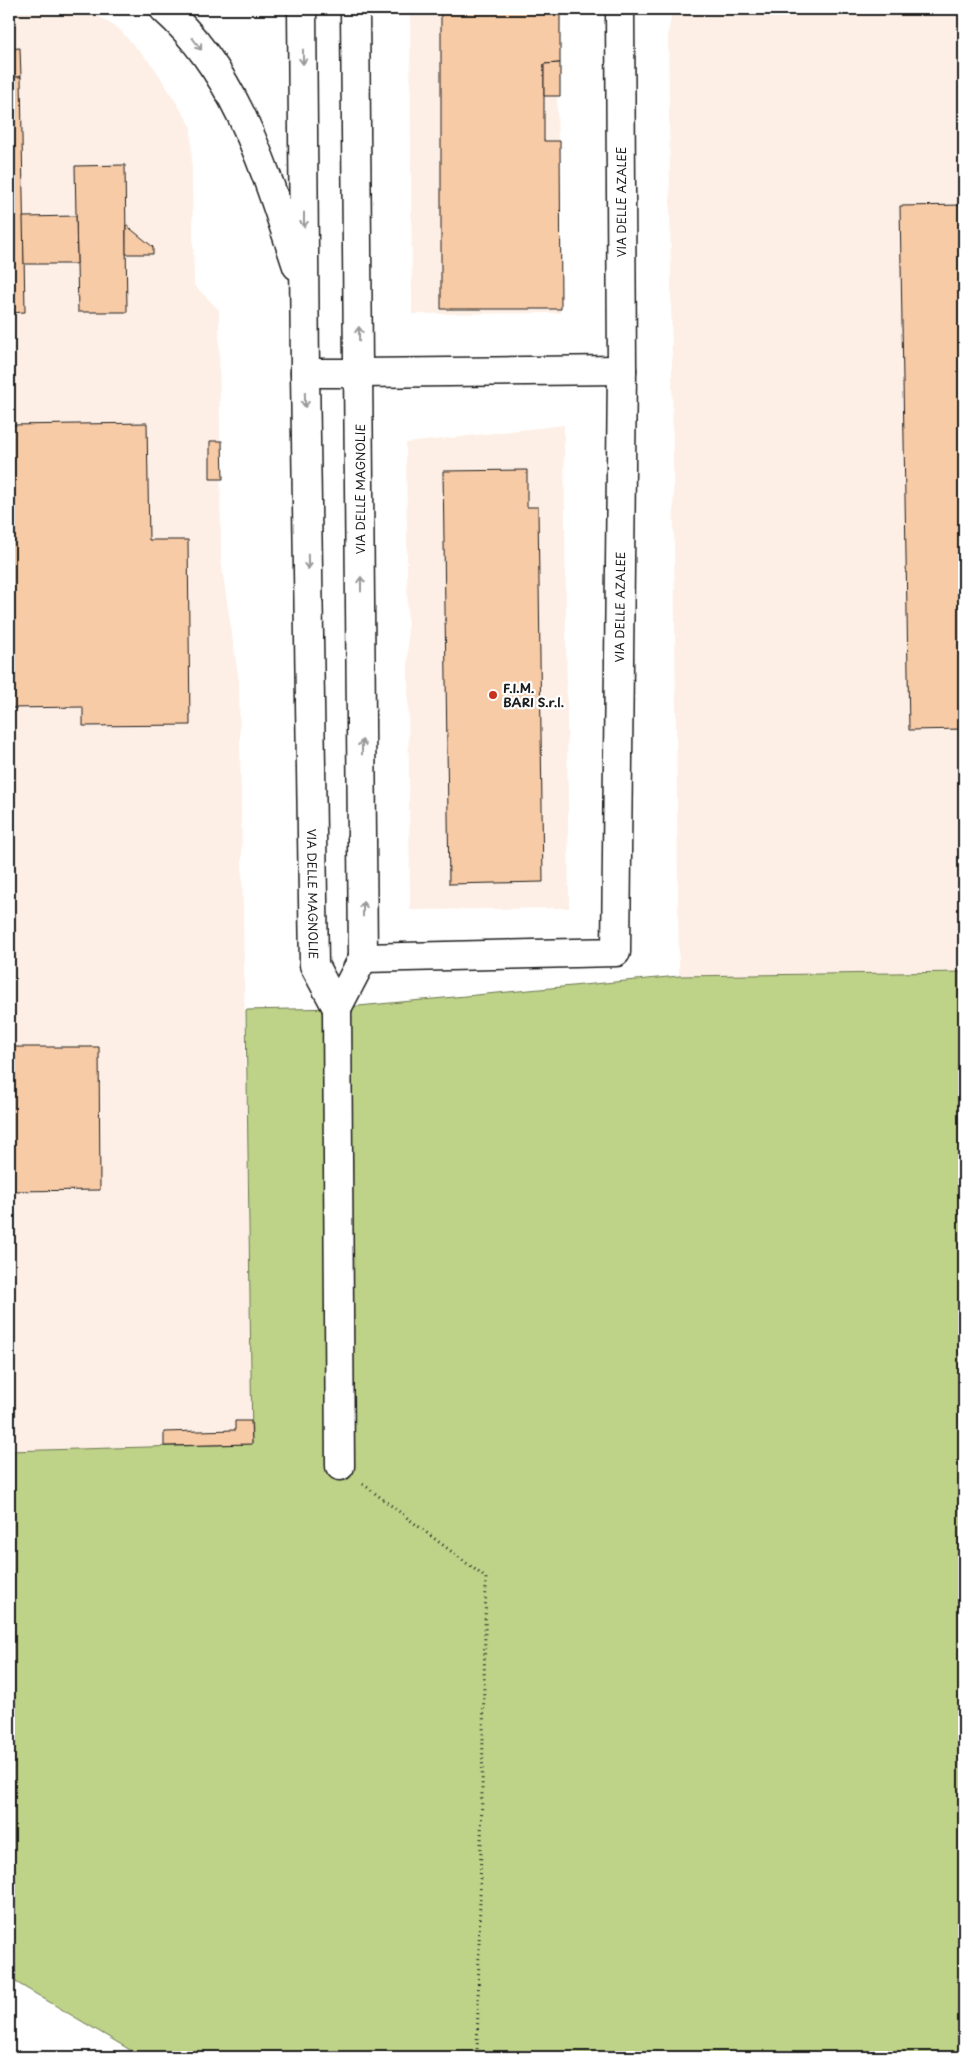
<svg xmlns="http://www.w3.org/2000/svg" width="973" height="2066" font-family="'Playpen Sans',sans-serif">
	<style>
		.built { fill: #fdefe5 }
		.green { fill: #bed288; stroke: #6d7752 }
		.building { fill: #f8cba7; stroke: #1c1c1c }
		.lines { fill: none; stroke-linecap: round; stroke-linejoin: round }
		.minor-casing { stroke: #1c1c1c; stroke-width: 31 }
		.tertiary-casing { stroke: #1c1c1c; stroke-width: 31 }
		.path { stroke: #1c1c1c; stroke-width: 3; stroke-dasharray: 1 4; stroke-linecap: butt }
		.minor { stroke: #fff; stroke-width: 28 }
		.tertiary { stroke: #fff; stroke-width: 28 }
		.oneway { stroke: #999 }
		.poi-dot { fill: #c8321e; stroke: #fff; stroke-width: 2 }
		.labels { text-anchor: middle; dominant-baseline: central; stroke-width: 4.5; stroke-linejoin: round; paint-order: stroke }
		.street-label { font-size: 12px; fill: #1c1c1c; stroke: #fff }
		.poi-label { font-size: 12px; font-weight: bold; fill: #1c1c1c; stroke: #fff; text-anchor: start }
	</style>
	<rect width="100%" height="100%" fill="#fff"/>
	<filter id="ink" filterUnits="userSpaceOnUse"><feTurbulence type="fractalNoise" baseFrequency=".02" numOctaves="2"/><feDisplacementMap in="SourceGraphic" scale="10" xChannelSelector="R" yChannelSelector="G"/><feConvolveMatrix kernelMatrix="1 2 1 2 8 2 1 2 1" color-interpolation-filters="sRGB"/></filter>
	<g filter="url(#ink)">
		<!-- built -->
		<g class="built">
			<path d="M 9,9 L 86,9 L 119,29 L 154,67 L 191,126 L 194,285 L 219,310 L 221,561 L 239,681 L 252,1444 L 9,1451 Z"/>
			<path d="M 410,9 L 556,9 L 560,313 L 412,314 Z"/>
			<path d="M 673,9 L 964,9 L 964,972 L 679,976 L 668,32 Z"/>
			<path d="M 564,425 L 569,908 L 410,910 L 406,443 Z"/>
		</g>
		<!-- green -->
		<path class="green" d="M 964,972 L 964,2057 L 142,2057 L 9,1978 L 9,1451 L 252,1444 L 246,1010 L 337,1008 L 679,976 Z"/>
		<!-- building -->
		<g class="building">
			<path d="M 441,9 L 560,9 L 560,63 L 544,64 L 544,141 L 560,141 L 561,309 L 441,309 Z"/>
			<path d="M 20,48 L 21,77 L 9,77 L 9,49 Z"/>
			<path d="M 560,63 L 560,96 L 544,96 L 544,64 Z"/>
			<path d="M 9,77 L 21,77 L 25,312 L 9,313 Z"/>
			<path d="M 125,165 L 127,312 L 78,312 L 75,166 Z"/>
			<path d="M 964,205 L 964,729 L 909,730 L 900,206 Z"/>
			<path d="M 76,216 L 77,264 L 24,264 L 23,217 Z"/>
			<path d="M 126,225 L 153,247 L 153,254 L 126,254 Z"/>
			<path d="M 147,423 L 149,540 L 188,540 L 190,725 L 83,726 L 83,707 L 9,708 L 9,425 Z"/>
			<path d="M 210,441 L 222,441 L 223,479 L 210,479 Z"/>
			<path d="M 527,470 L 527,507 L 538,507 L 543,882 L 449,884 L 443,471 Z"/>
			<path d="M 9,1047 L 99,1047 L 100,1190 L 9,1191 Z"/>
			<path d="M 235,1421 L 251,1421 L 252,1444 L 164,1446 L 164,1432 L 235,1430 Z"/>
		</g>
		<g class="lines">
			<defs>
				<g id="minor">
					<path d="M 359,373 L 622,370"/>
					<path id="s1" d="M 363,958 L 616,952 L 622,370 L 620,9"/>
					<path d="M 337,1008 L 340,1466"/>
				</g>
				<g id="tertiary">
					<path d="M 164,9 C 239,75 266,174 297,266"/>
					<path id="s2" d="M 302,9 L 305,373 L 314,965 L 337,1008"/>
					<path d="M 305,373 L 359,373"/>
					<path d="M 337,1008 L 363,958 L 355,9"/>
				</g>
			</defs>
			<!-- minor casing -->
			<use href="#minor" class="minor-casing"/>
			<!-- tertiary casing -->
			<use href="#tertiary" class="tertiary-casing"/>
			<!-- path -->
			<path class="path" d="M 363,1484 L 486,1578 L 477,2057"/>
			<!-- minor -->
			<use href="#minor" class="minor"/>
			<!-- tertiary -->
			<use href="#tertiary" class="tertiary"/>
		</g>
		<!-- one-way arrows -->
		<defs><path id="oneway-shaft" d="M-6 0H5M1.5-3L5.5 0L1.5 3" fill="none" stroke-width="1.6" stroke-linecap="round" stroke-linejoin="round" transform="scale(1.25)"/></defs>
		<g class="oneway">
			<use href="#oneway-shaft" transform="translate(197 44) rotate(53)"/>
			<use href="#oneway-shaft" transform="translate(303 57) rotate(90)"/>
			<use href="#oneway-shaft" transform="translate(304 220) rotate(90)"/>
			<use href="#oneway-shaft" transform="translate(359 334) rotate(-91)"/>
			<use href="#oneway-shaft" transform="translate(305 400) rotate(89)"/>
			<use href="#oneway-shaft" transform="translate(308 562) rotate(89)"/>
			<use href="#oneway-shaft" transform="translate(361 584) rotate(-90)"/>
			<use href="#oneway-shaft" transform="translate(362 747) rotate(-90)"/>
			<use href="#oneway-shaft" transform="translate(363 909) rotate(-90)"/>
		</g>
	</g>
	<!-- markers -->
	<circle class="poi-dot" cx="493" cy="695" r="5"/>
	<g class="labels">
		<!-- street labels -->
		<g class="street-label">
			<text transform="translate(621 202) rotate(-90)">VIA DELLE AZALEE</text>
			<text transform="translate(360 489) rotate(-90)">VIA DELLE MAGNOLIE</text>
			<text stroke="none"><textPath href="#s1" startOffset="598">VIA DELLE AZALEE</textPath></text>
			<text stroke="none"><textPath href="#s2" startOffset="885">VIA DELLE MAGNOLIE</textPath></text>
		</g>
		<!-- poi labels -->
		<g class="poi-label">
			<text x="503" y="688">F.I.M.<tspan x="503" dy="14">BARI S.r.l.</tspan></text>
		</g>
	</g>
	<!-- margin -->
	<rect width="973" height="2066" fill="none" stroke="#fff" stroke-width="30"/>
	<rect x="15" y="15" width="943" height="2036" fill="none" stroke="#1c1c1c" stroke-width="2" filter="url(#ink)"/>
</svg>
